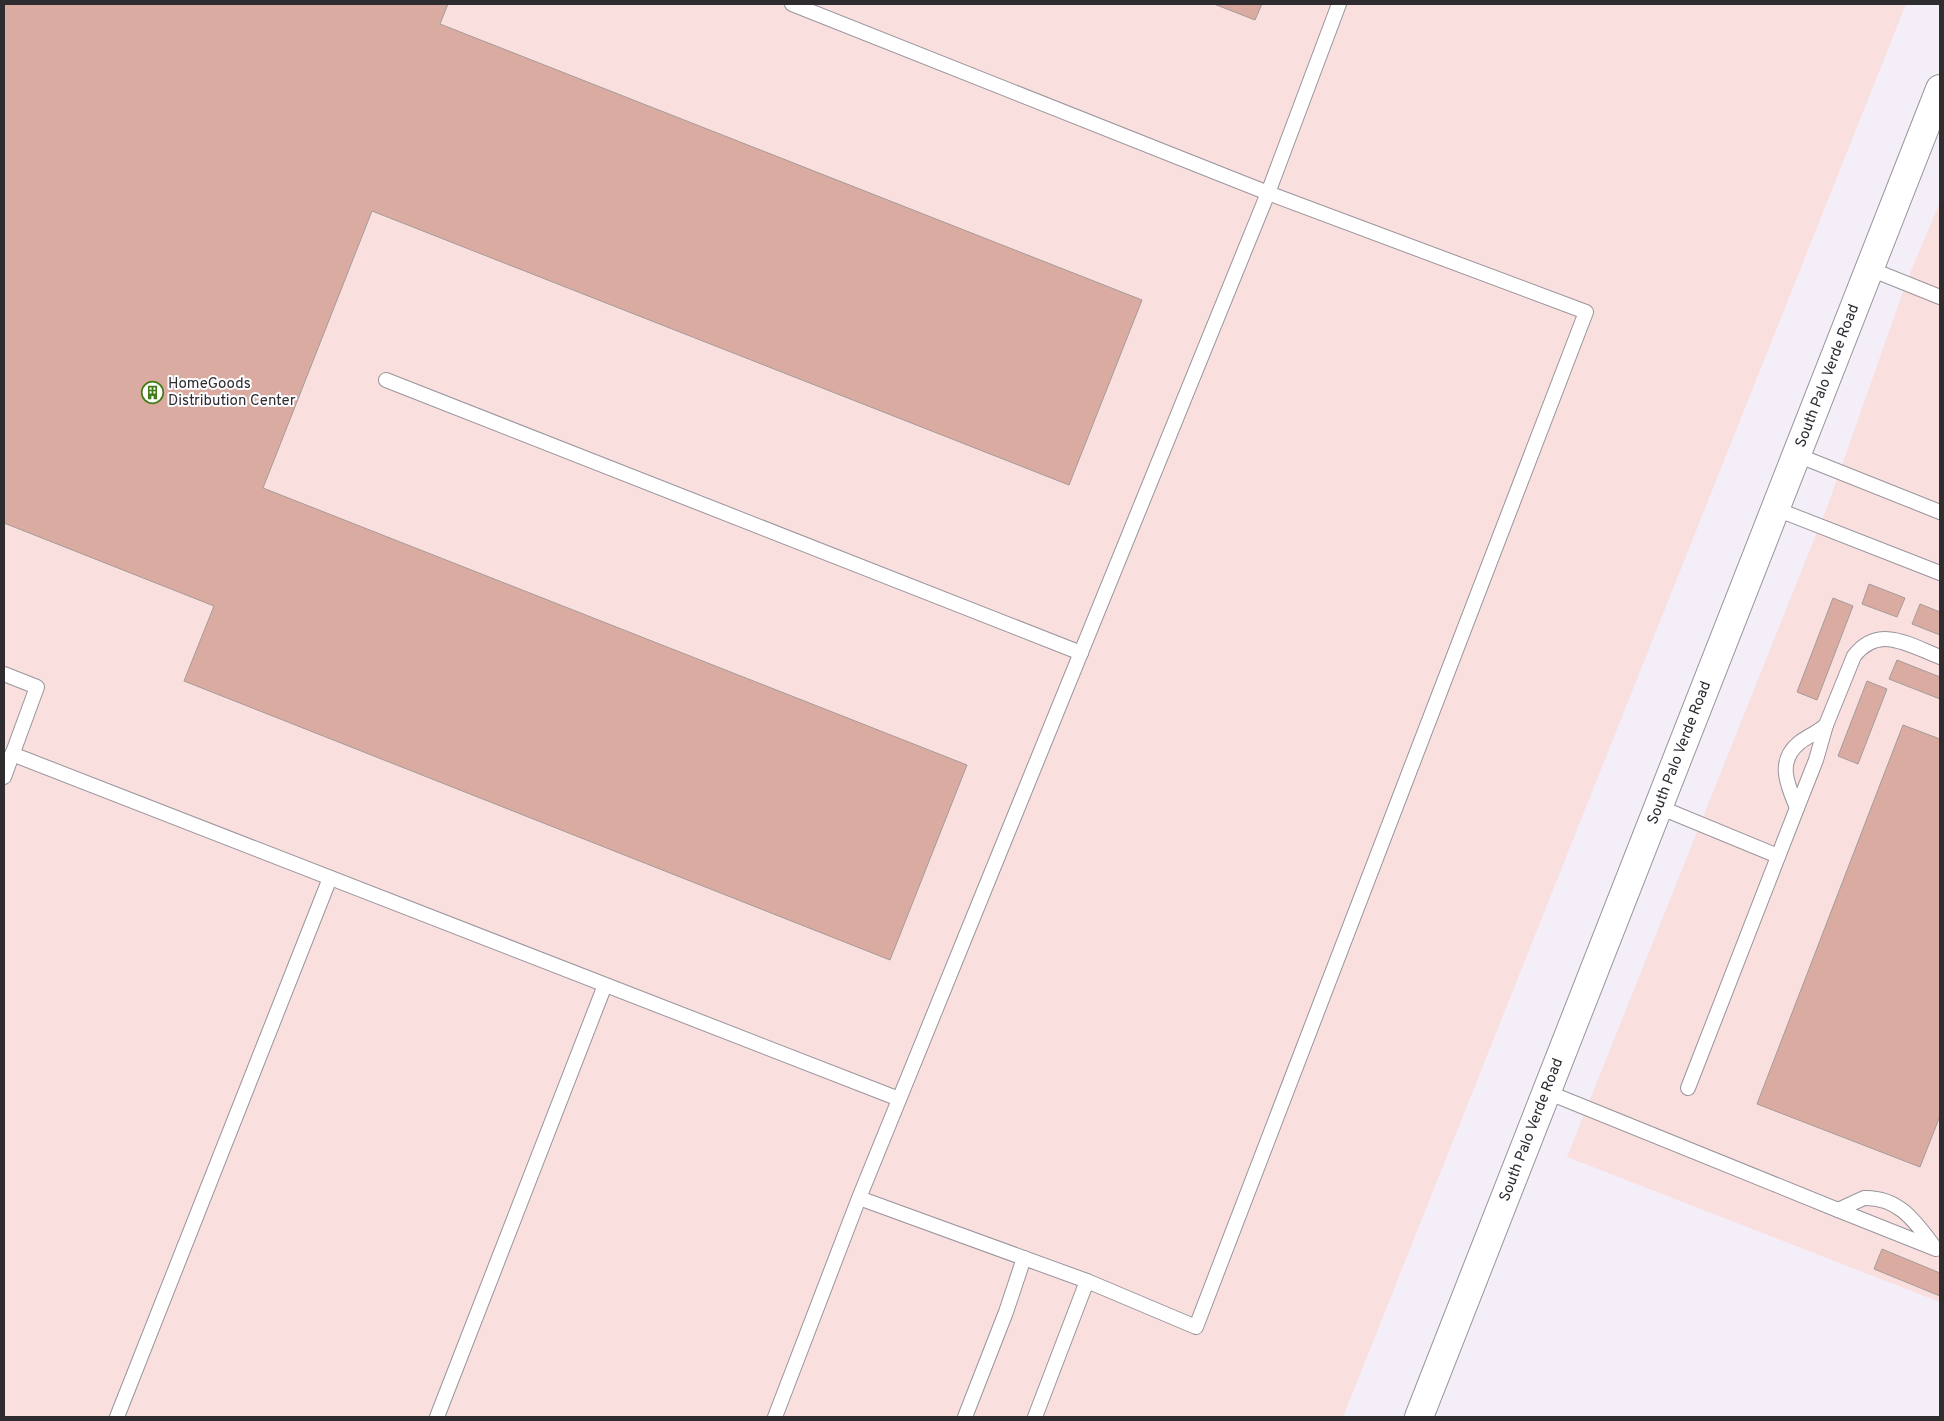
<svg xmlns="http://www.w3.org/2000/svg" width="1944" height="1421" font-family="Overpass,sans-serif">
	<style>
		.industrial { fill: #fadfdf }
		.building { fill: #daaba1; stroke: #a59b99 }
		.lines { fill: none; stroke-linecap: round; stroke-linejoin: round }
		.service-casing { stroke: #99949c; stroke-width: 16 }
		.tertiary-casing { stroke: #99949c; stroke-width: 30 }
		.service { stroke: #fff; stroke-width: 14 }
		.tertiary { stroke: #fff; stroke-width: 28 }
		.labels { text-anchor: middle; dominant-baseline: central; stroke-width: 4; stroke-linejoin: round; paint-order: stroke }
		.street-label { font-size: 15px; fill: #2e2c2f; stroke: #fefdff }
		.poi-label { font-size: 15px; fill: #2e2c2f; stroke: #fefdff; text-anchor: start }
	</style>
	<rect width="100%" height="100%" fill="#f3eef7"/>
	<!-- industrial -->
	<g class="industrial">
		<path d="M 4,4 L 1906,4 L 1343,1417 L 4,1417 Z"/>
		<path d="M 1940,202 L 1940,1302 L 1567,1157 L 1829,502 L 1906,283 Z"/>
	</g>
	<!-- building -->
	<g class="building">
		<path d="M 4,4 L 448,4 L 440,24 L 1142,300 L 1069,485 L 372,211 L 263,488 L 967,765 L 890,960 L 184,681 L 214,606 L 4,523 Z"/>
		<path d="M 1214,4 L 1262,4 L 1255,20 Z"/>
		<path d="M 1869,584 L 1905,598 L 1897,617 L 1862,604 Z"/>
		<path d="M 1833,598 L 1853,606 L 1817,700 L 1797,692 Z"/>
		<path d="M 1920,604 L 1940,612 L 1940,635 L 1912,624 Z"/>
		<path d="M 1897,660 L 1940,677 L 1940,699 L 1889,679 Z"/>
		<path d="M 1867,681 L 1887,689 L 1858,764 L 1838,756 Z"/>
		<path d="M 1903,725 L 1940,739 L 1940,1116 L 1920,1167 L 1757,1104 Z"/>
		<path d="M 1882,1249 L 1940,1273 L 1940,1296 L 1874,1269 Z"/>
	</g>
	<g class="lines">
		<defs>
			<g id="service">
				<path d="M 792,4 L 1268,193 L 1339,4"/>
				<path d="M 1870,269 L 1940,297"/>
				<path d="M 386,380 L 1081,653"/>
				<path d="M 1797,455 L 1940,512"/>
				<path d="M 1776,509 L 1940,573"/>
				<path d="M 4,674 L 37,687 L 4,777"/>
				<path d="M 1826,725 L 1816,760 L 1797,808 C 1788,786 1776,762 1799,743 C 1807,736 1818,733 1826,725 Z"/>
				<path d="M 1826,725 L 1854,656 C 1879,624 1909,645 1940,657"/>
				<path d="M 12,754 L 899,1099"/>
				<path d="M 1659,807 L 1778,856"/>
				<path d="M 1688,1088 L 1797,808"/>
				<path d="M 1547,1092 L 1838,1210"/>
				<path d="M 1864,1198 C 1900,1197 1916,1223 1936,1249 L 1838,1210 Z"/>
				<path d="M 117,1417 L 330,878"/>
				<path d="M 437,1417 L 605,985"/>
				<path d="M 775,1417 L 859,1198 L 1268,193 L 1586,312 L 1196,1327 L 1087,1281 L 859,1198"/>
				<path d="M 965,1417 L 1006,1312 L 1024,1258"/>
				<path d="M 1035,1417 L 1087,1281"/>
			</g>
			<path id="tertiary" d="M 1419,1417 L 1940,89"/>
		</defs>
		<!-- service casing -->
		<use href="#service" class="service-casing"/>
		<!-- tertiary casing -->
		<use href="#tertiary" class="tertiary-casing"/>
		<!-- service -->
		<use href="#service" class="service"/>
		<!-- tertiary -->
		<use href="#tertiary" class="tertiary"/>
	</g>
	<!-- icons -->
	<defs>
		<symbol id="building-ring" viewBox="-11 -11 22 22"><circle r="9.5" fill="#fefdff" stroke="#437d17" stroke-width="1.5"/><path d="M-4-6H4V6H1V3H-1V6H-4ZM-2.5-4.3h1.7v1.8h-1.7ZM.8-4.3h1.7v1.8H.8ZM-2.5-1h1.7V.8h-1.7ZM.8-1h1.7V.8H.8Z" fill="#437d17"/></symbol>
	</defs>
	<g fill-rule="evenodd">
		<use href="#building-ring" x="140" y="380" width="25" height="25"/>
	</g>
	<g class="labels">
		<!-- street labels -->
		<g class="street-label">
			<text transform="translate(1828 376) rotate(-69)">South Palo Verde Road</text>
			<text transform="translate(1680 753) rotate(-69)">South Palo Verde Road</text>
			<text transform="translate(1532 1130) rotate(-69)">South Palo Verde Road</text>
		</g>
		<!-- poi labels -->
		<g class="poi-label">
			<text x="168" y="384">HomeGoods<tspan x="168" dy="17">Distribution Center</tspan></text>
		</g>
	</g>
	<!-- border -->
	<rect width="1944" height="1421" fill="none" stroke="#2e2c2f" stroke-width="10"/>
</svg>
